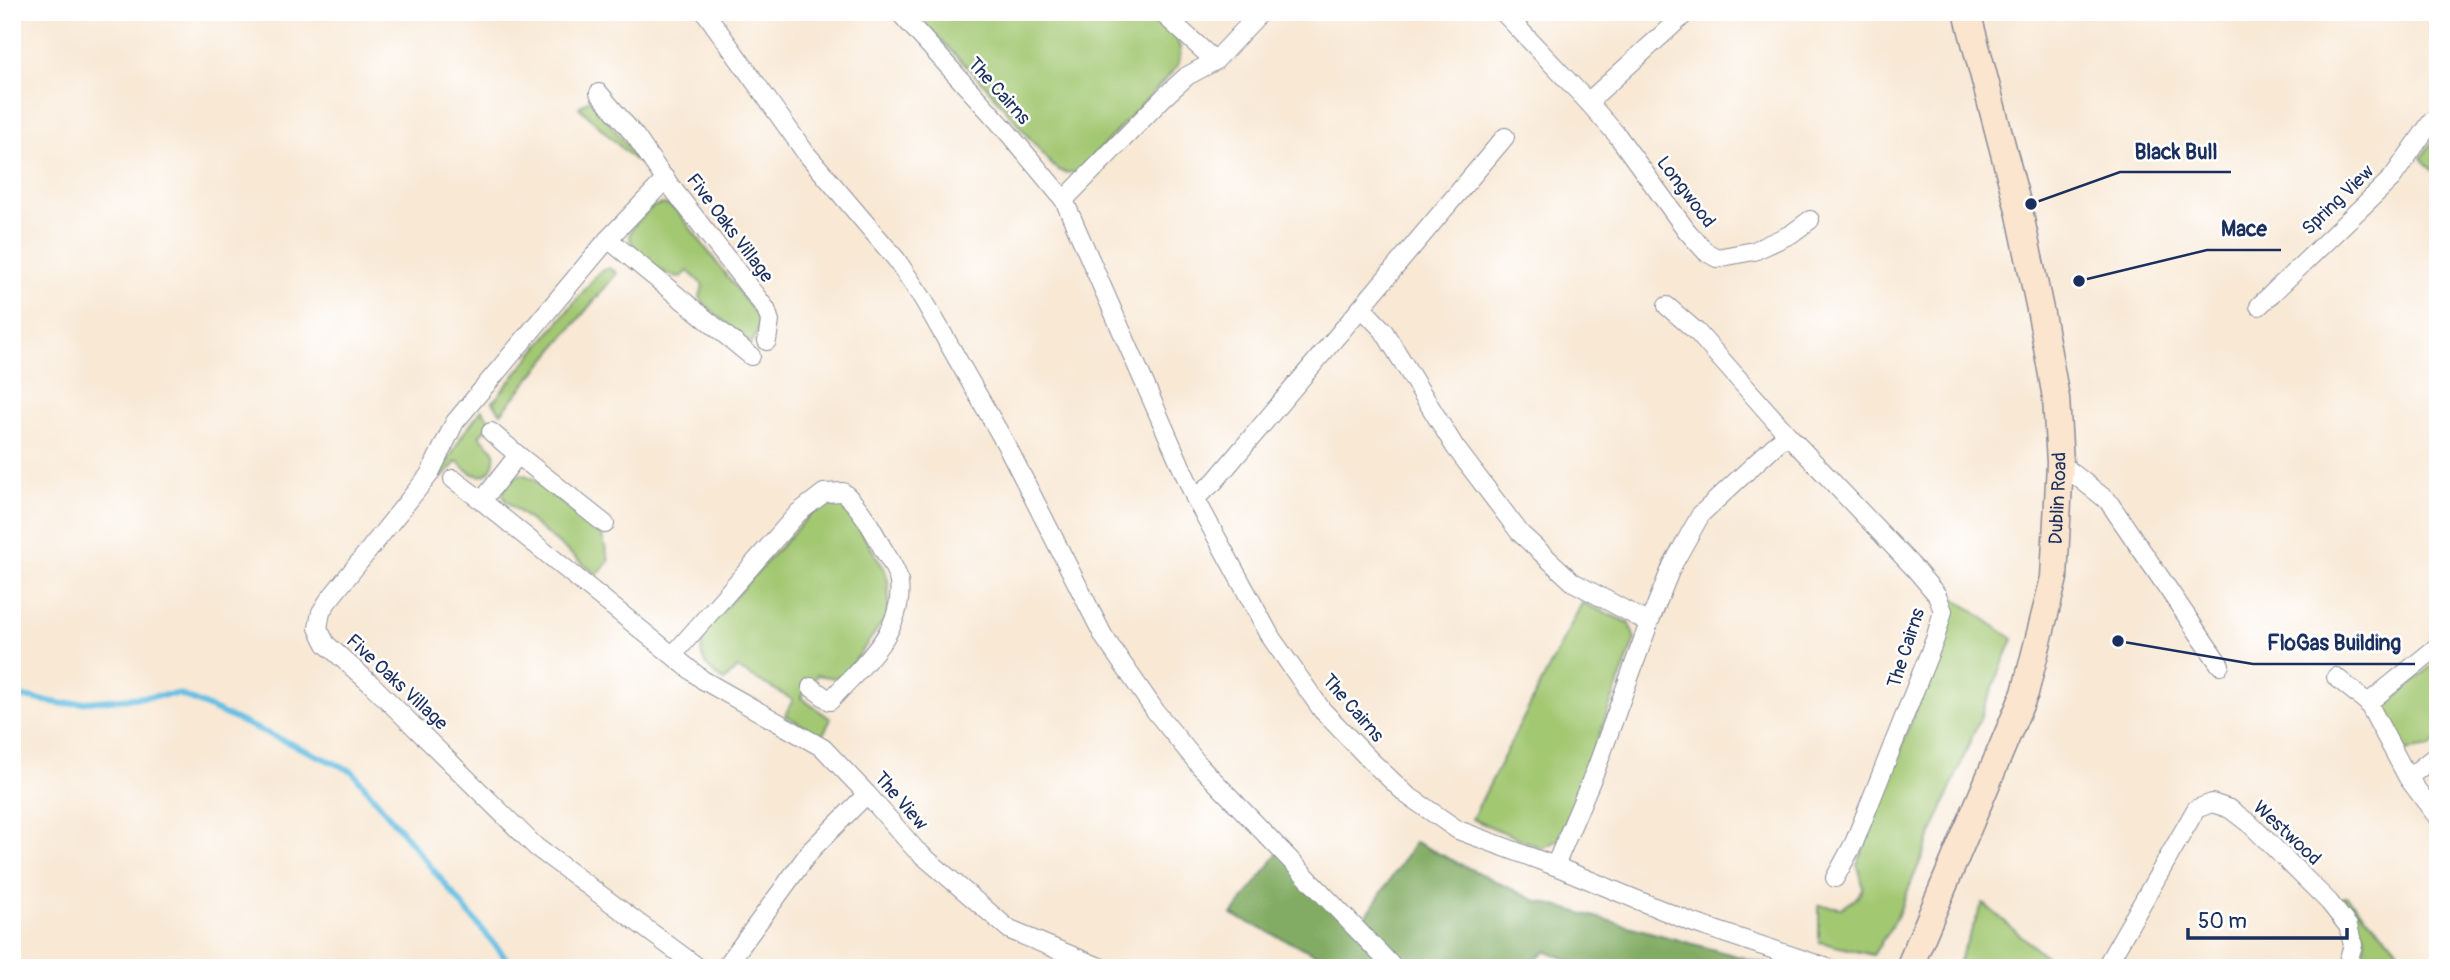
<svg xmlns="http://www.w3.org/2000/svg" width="2450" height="980" font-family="Pangolin,sans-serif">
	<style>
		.green { fill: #a3c872; stroke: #5f7c68; stroke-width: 2 }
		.forest { fill: #82ac64; stroke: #4e6e61; stroke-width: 2 }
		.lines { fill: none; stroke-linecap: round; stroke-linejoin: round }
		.stream { stroke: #65bfe3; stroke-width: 6 }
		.street-casing { stroke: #8a8c99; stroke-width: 20 }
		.secondary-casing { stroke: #8a8c99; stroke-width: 29 }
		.street { stroke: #fff; stroke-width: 18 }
		.secondary { stroke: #fbe5cf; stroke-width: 26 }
		.labels { text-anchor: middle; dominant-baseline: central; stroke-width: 5; stroke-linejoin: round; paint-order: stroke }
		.street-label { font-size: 19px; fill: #1b2f5e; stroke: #fff }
		.leader { fill: none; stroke: #1b2f5e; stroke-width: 2.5 }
		.callout-dot { fill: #1b2f5e; stroke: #fff; stroke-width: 2.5 }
		.callout-label { font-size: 21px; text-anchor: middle; font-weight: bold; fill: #1b2f5e; stroke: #fff; stroke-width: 5; stroke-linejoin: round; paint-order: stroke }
	</style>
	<rect width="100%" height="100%" fill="#fff"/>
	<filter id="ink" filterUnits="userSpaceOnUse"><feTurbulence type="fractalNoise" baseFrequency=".0143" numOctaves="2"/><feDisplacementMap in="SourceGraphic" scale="14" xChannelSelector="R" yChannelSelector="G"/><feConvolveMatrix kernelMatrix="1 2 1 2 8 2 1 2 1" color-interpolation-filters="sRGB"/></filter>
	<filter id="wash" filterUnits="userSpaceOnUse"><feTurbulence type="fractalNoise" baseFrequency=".00686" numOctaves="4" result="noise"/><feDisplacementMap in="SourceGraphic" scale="28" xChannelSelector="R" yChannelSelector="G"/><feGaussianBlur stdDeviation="1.57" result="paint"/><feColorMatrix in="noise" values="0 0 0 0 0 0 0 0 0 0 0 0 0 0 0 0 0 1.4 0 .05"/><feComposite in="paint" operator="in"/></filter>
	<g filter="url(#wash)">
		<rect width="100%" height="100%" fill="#f8e8d4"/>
		<!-- green -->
		<g class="green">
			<path d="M 913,12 L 1148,12 C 1167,30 1189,39 1177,67 L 1082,168 C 1071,175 1063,174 1053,166 L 985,85 Z"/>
			<path d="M 590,99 L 637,158 L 634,160 L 579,107 Z"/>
			<path d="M 2438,133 L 2438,177 L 2421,158 Z"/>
			<path d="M 663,204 L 670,206 L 678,212 L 758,317 L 758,331 L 751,344 L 705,305 L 700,297 L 703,285 L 688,271 L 681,277 C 665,278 627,251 630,233 C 632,226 640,220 644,215 C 650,208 654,205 663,204 Z"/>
			<path d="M 609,268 L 617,273 L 501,413 L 493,402 L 600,271 Z"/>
			<path d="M 482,410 L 491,422 L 479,436 L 494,450 C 496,464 489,482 471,473 C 466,470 461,464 457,461 L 443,477 L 440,475 L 463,434 Z"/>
			<path d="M 522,474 L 532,478 L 602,536 L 609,561 L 597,575 L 506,501 L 503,495 L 507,481 Z"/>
			<path d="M 822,503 L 845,506 L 885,570 L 888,581 L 889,601 L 887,616 L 848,670 L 835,678 L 817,675 L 801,698 L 831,719 L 822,736 L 785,715 L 793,700 L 737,668 L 724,681 C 703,666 698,657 703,632 L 809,515 Z"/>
			<path d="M 1946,592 L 2013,639 L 1896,919 L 1873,955 L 1819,942 L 1819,905 L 1842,908 C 1864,894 1867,890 1857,865 L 1952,613 Z"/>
			<path d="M 1582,603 L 1629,623 L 1635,639 L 1560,839 L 1542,848 L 1472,819 Z"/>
			<path d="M 2438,660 L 2438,740 L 2430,747 L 2405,751 L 2385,721 L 2387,705 Z"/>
			<path d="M 2346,896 L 2392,942 L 2414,968 L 2358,968 C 2372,932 2364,927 2339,901 Z"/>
			<path d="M 1983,903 L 2059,968 L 1956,968 Z"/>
		</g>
		<!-- forest -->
		<path class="forest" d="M 1415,842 L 1534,900 L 1780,968 L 1586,968 L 1547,951 L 1520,968 L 1334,968 L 1320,956 L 1232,915 L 1282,848 L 1359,927 Z"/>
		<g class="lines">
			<!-- stream -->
			<path class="stream" d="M 12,695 L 64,704 L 179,694 L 352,771 L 514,968"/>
		</g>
	</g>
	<g filter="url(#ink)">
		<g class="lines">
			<defs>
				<g id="street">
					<path d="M 705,12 L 805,152 L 896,259 L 923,299 L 1008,448 L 1104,637 L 1156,712 L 1200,766 L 1394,968"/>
					<path d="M 899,12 L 1005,129 L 1064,200 L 1195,498 L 1272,639 L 1322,710 L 1370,760 L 1407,795 L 1458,830 L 1555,866 L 1691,922 L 1828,968"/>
					<path d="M 1161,12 L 1215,61"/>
					<path d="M 1503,12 L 1588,102 L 1617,135 L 1687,231 L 1706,252 L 1717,258 L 1754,251 L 1791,234 L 1810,220"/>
					<path d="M 599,93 L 636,137 L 659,171 L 766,309 L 770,321 L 767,341"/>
					<path d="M 1588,102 L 1687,12"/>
					<path d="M 666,179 L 608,239 L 455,422 L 429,475 L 328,601 L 321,612 L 318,628 L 326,644 L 371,684 L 536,847 L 699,968"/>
					<path d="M 1064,200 L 1164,97 L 1187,76 L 1215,61 L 1261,12"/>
					<path d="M 608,239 L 751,356"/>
					<path d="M 1667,306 L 1697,332 L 1787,434 L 1915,569 L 1937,595 L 1943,611 L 1935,639 L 1854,843 L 1835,878"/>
					<path d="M 2259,306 L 2392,178 L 2432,121 L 2438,117"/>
					<path d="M 1362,308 L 1383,330 L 1455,447 L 1520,533 L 1573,582 L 1649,623"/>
					<path d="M 491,432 L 518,455"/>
					<path d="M 2060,463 L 2108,501 L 2220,665"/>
					<path d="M 453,479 L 482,501"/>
					<path d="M 1195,498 L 1214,482 L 1505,137"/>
					<path d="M 605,524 L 518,455 L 482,501 L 703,680 L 823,748 L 867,794 L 915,849 L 1010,930 L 1102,968"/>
					<path d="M 2438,646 L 2368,703 L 2408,778 L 2438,754"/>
					<path d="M 673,655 L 798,513 L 824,493 L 843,492 C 861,508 872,528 883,549 C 889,559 898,572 899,583 C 905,632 859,668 830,701 L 811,687"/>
					<path d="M 2336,677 L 2368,703"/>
					<path d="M 2408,778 L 2438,818"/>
					<path d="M 1555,866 L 1596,769 L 1649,623 L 1672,566 L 1701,514 L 1787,434"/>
					<path d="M 725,968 L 811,850 L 867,794"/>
					<path d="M 2105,968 L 2196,809 L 2212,803 L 2230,809 L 2251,825 L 2329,902 L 2348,926 L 2353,945 L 2346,968"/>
				</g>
				<g id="secondary">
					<path id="s1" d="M 1909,968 L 2025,693 L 2054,578 L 2060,463 L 2056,398 L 2042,319 L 2019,210 L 1967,12"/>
				</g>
			</defs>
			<!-- street casing -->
			<use href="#street" class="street-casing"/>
			<!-- secondary casing -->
			<use href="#secondary" class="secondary-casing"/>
			<!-- street -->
			<use href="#street" class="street"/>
			<!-- secondary -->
			<use href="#secondary" class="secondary"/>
		</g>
	</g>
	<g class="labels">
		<!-- street labels -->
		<g class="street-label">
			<text transform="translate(999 91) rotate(48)">The Cairns</text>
			<text transform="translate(1686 192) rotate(53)">Longwood</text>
			<text transform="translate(2338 200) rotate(-44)">Spring View</text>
			<text transform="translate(730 228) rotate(53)">Five Oaks Village</text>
			<text stroke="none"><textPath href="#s1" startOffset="497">Dublin Road</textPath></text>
			<text transform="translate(1906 648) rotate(-72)">The Cairns</text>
			<text transform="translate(397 682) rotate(43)">Five Oaks Village</text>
			<text transform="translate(1353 708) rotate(49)">The Cairns</text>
			<text transform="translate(901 801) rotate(49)">The View</text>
			<text transform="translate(2287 833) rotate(43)">Westwood</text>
		</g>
	</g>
	<!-- callouts -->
	<path class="leader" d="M2031 204L2120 172H2231M2079 281L2207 250H2281M2118 641L2253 664H2415"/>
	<g class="callout-dot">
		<circle cx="2031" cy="204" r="7"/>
		<circle cx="2079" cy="281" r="7"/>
		<circle cx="2118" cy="641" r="7"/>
	</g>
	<g class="callout-label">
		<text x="2176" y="159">Black Bull</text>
		<text x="2244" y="236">Mace</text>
		<text x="2334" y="650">FloGas Building</text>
	</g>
	<!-- margin -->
	<rect width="2450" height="980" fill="none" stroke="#fff" stroke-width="42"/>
	<!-- scale -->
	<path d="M2188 928v10h159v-10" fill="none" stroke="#1b2f5e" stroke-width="3.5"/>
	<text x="2198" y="928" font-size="21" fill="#1b2f5e" stroke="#ffffff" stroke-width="5" paint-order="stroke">50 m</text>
</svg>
